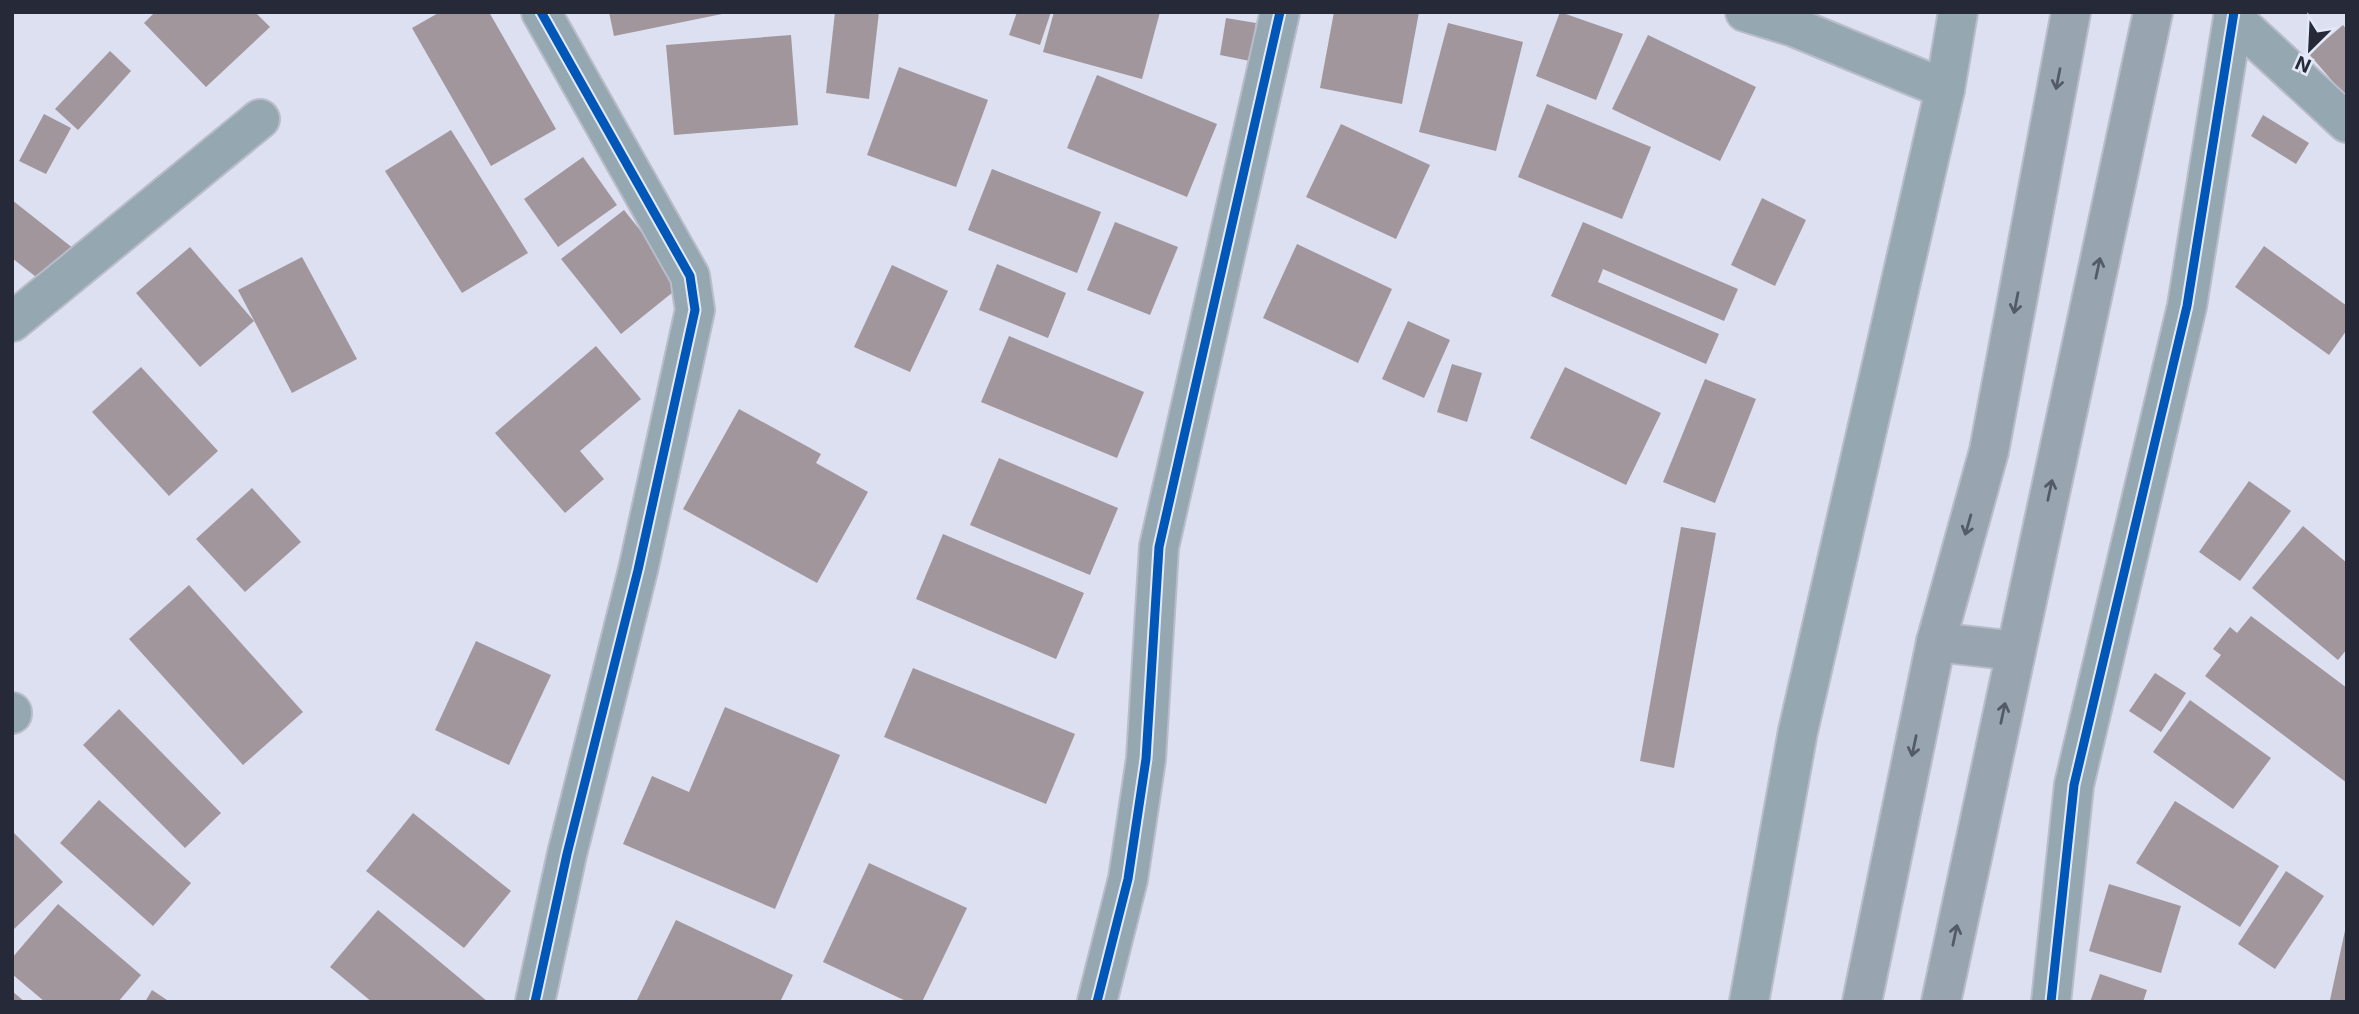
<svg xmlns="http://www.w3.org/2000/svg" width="2359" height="1014" font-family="Inter,sans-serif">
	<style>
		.building { fill: #a1969b }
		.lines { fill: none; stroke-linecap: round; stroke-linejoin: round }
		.street-casing { stroke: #b9bcca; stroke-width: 42 }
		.highway-casing { stroke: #b9bcca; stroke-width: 42 }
		.street { stroke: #95a7b0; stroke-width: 38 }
		.highway { stroke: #98a5b0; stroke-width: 38 }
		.cycleway-casing { stroke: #e4e9f9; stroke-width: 13 }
		.cycleway { stroke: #0057b8; stroke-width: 9 }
		.oneway { stroke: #545b68 }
	</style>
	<rect width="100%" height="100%" fill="#dce0f1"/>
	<!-- building -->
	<g class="building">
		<path d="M 155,12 L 255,12 L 270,27 L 206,87 L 144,23 Z"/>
		<path d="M 440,12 L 489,12 L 556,129 L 491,166 L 412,28 Z"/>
		<path d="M 609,12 L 726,12 L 727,13 L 614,36 Z"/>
		<path d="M 835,12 L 879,12 L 869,99 L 826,93 Z"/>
		<path d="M 1017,12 L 1051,12 L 1040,45 L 1009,35 Z"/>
		<path d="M 1054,12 L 1160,12 L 1142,79 L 1043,52 Z"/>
		<path d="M 1334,12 L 1419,12 L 1402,104 L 1320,88 Z"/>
		<path d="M 1560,12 L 1623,34 L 1596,100 L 1536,76 Z"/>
		<path d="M 1226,18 L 1256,23 L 1250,61 L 1220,55 Z"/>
		<path d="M 1448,23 L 1523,42 L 1496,151 L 1419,132 Z"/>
		<path d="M 2343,25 L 2347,30 L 2347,98 L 2309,54 Z"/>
		<path d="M 791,35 L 798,125 L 674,135 L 666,45 Z"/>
		<path d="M 1648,35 L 1756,87 L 1720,161 L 1612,109 Z"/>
		<path d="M 110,51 L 131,71 L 78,130 L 55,109 Z"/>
		<path d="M 899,67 L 988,100 L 956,187 L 867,155 Z"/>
		<path d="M 1097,75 L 1217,124 L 1187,197 L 1067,148 Z"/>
		<path d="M 1547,104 L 1651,147 L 1622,219 L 1518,177 Z"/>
		<path d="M 44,114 L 71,128 L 46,174 L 19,161 Z"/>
		<path d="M 2263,115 L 2309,143 L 2296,164 L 2251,136 Z"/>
		<path d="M 1341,124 L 1430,165 L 1396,239 L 1306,197 Z"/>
		<path d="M 451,130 L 528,253 L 462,293 L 385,171 Z"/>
		<path d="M 583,157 L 617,205 L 558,247 L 524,199 Z"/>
		<path d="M 992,169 L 1101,212 L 1077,273 L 968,230 Z"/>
		<path d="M 1762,198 L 1806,220 L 1775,286 L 1731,265 Z"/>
		<path d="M 12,200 L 74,249 L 45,284 L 12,258 Z"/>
		<path d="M 624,210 L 683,284 L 621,334 L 561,259 Z"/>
		<path d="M 1115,222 L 1178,247 L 1150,315 L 1087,290 Z"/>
		<path d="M 1583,222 L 1738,289 L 1724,321 L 1603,269 L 1598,282 L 1719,334 L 1706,364 L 1551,296 Z"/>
		<path d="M 1297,244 L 1392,289 L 1358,363 L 1263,318 Z"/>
		<path d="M 2264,246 L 2347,306 L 2347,330 L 2329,355 L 2235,287 Z"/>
		<path d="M 190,247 L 254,321 L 200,367 L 136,293 Z"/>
		<path d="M 302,257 L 357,359 L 292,393 L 238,290 Z"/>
		<path d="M 997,264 L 1066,293 L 1048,338 L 979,310 Z"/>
		<path d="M 892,265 L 948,291 L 910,372 L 854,347 Z"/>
		<path d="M 1408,321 L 1450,340 L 1424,398 L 1382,379 Z"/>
		<path d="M 1009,336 L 1144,392 L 1117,458 L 981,402 Z"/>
		<path d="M 596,346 L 641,399 L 580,451 L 604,479 L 565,513 L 495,433 Z"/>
		<path d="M 1452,364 L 1482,373 L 1467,422 L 1437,412 Z"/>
		<path d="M 141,367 L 218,451 L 169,496 L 92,412 Z"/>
		<path d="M 1565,367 L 1661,413 L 1626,485 L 1530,438 Z"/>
		<path d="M 1705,379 L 1756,399 L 1715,503 L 1663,482 Z"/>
		<path d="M 739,409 L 821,454 L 816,463 L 868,492 L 817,583 L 683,509 Z"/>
		<path d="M 999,458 L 1118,508 L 1090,575 L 970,525 Z"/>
		<path d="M 2249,481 L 2291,511 L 2240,581 L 2199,552 Z"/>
		<path d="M 252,488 L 301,542 L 245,592 L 196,539 Z"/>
		<path d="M 2303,526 L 2347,563 L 2347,649 L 2338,660 L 2252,588 Z"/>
		<path d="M 1681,527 L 1716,533 L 1674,768 L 1640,761 Z"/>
		<path d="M 943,534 L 1084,593 L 1056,659 L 916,599 Z"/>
		<path d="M 189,585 L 303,712 L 243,765 L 129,639 Z"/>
		<path d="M 2251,616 L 2347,688 L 2347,783 L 2205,676 L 2221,655 L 2213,649 L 2230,627 L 2237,633 Z"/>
		<path d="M 476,641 L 551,675 L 509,765 L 435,730 Z"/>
		<path d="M 913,668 L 1075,734 L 1046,804 L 884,737 Z"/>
		<path d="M 2155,673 L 2186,693 L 2161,732 L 2129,711 Z"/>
		<path d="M 2190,700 L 2271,758 L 2233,809 L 2153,752 Z"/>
		<path d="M 725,707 L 840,755 L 775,909 L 623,844 L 652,776 L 689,792 Z"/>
		<path d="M 119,709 L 221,813 L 185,848 L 83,745 Z"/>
		<path d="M 99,800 L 191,883 L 153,926 L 60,843 Z"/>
		<path d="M 2175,801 L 2279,866 L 2240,927 L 2136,863 Z"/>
		<path d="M 413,813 L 511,891 L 464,948 L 366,871 Z"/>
		<path d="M 12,831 L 63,882 L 12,931 Z"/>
		<path d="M 869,863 L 967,908 L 922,1002 L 908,1002 L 823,962 Z"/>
		<path d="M 2286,871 L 2324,896 L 2275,969 L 2238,944 Z"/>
		<path d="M 2109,884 L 2181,906 L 2161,973 L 2089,951 Z"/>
		<path d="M 58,904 L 141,975 L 118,1002 L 45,1002 L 12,974 L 12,958 Z"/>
		<path d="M 378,910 L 488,1002 L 372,1002 L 330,967 Z"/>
		<path d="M 676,920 L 793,975 L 780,1002 L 636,1002 Z"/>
		<path d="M 2346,926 L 2347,1002 L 2341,1002 L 2330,1000 Z"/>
		<path d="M 2100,974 L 2147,990 L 2143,1002 L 2090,1002 Z"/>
		<path d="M 152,990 L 170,1002 L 145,1002 Z"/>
		<path d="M 12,991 L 25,1002 L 12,1002 Z"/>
	</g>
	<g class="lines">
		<defs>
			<g id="street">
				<path d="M 1745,12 L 1794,27 L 1945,89 L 1958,12"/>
				<path d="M 2233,18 L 2347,123"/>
				<path d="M 12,322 L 260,119"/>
				<path d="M 12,712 L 12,714"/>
				<path d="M 535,1002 L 567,854 L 638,570 L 695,310 L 690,276 L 541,12"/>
				<path d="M 1097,1002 L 1128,879 L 1146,759 L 1159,547 L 1280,12"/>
				<path d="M 1749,1002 L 1798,731 L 1945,89"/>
				<path d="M 2051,1002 L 2074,785 L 2187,306 L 2234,12"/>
			</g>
			<g id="highway">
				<path d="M 1936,642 L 2016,651"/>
				<path d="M 1862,1002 L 1936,642 L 1989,451 L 2071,12"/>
				<path d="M 1941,1002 L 2153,12"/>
			</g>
		</defs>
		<!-- street casing -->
		<use href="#street" class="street-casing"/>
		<!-- highway casing -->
		<use href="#highway" class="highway-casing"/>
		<!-- street -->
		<use href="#street" class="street"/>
		<!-- highway -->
		<use href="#highway" class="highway"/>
		<defs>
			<g id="cycleway">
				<path d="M 535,1002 L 567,854 L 638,570 L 695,310 L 690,276 L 541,12"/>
				<path d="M 1097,1002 L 1128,879 L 1146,759 L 1159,547 L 1280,12"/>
				<path d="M 2051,1002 L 2074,785 L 2187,306 L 2234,12"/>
			</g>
		</defs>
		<!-- cycleway casing -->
		<use href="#cycleway" class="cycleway-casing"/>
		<!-- cycleway -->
		<use href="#cycleway" class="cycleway"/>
	</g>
	<!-- one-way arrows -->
	<defs><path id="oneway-shaft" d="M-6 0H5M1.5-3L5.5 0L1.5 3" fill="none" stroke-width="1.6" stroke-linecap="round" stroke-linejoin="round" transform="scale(1.75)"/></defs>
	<g class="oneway">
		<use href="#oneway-shaft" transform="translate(2058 79) rotate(101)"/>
		<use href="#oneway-shaft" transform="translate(2098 268) rotate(-78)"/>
		<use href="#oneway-shaft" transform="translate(2016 303) rotate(101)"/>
		<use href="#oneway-shaft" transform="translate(2050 490) rotate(-78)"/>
		<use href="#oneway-shaft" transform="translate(1968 525) rotate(106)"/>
		<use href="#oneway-shaft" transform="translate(2003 713) rotate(-78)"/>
		<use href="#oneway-shaft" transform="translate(1914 746) rotate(102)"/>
		<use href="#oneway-shaft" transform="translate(1955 935) rotate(-78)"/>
	</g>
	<!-- border -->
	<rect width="2359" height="1014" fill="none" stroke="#262938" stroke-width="28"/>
	<!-- north arrow -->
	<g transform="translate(2310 49) rotate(204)" stroke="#e4e9f9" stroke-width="5" paint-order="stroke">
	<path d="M0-5L12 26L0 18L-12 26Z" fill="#262938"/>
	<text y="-10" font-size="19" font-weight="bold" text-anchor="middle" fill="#262938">N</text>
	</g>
</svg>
